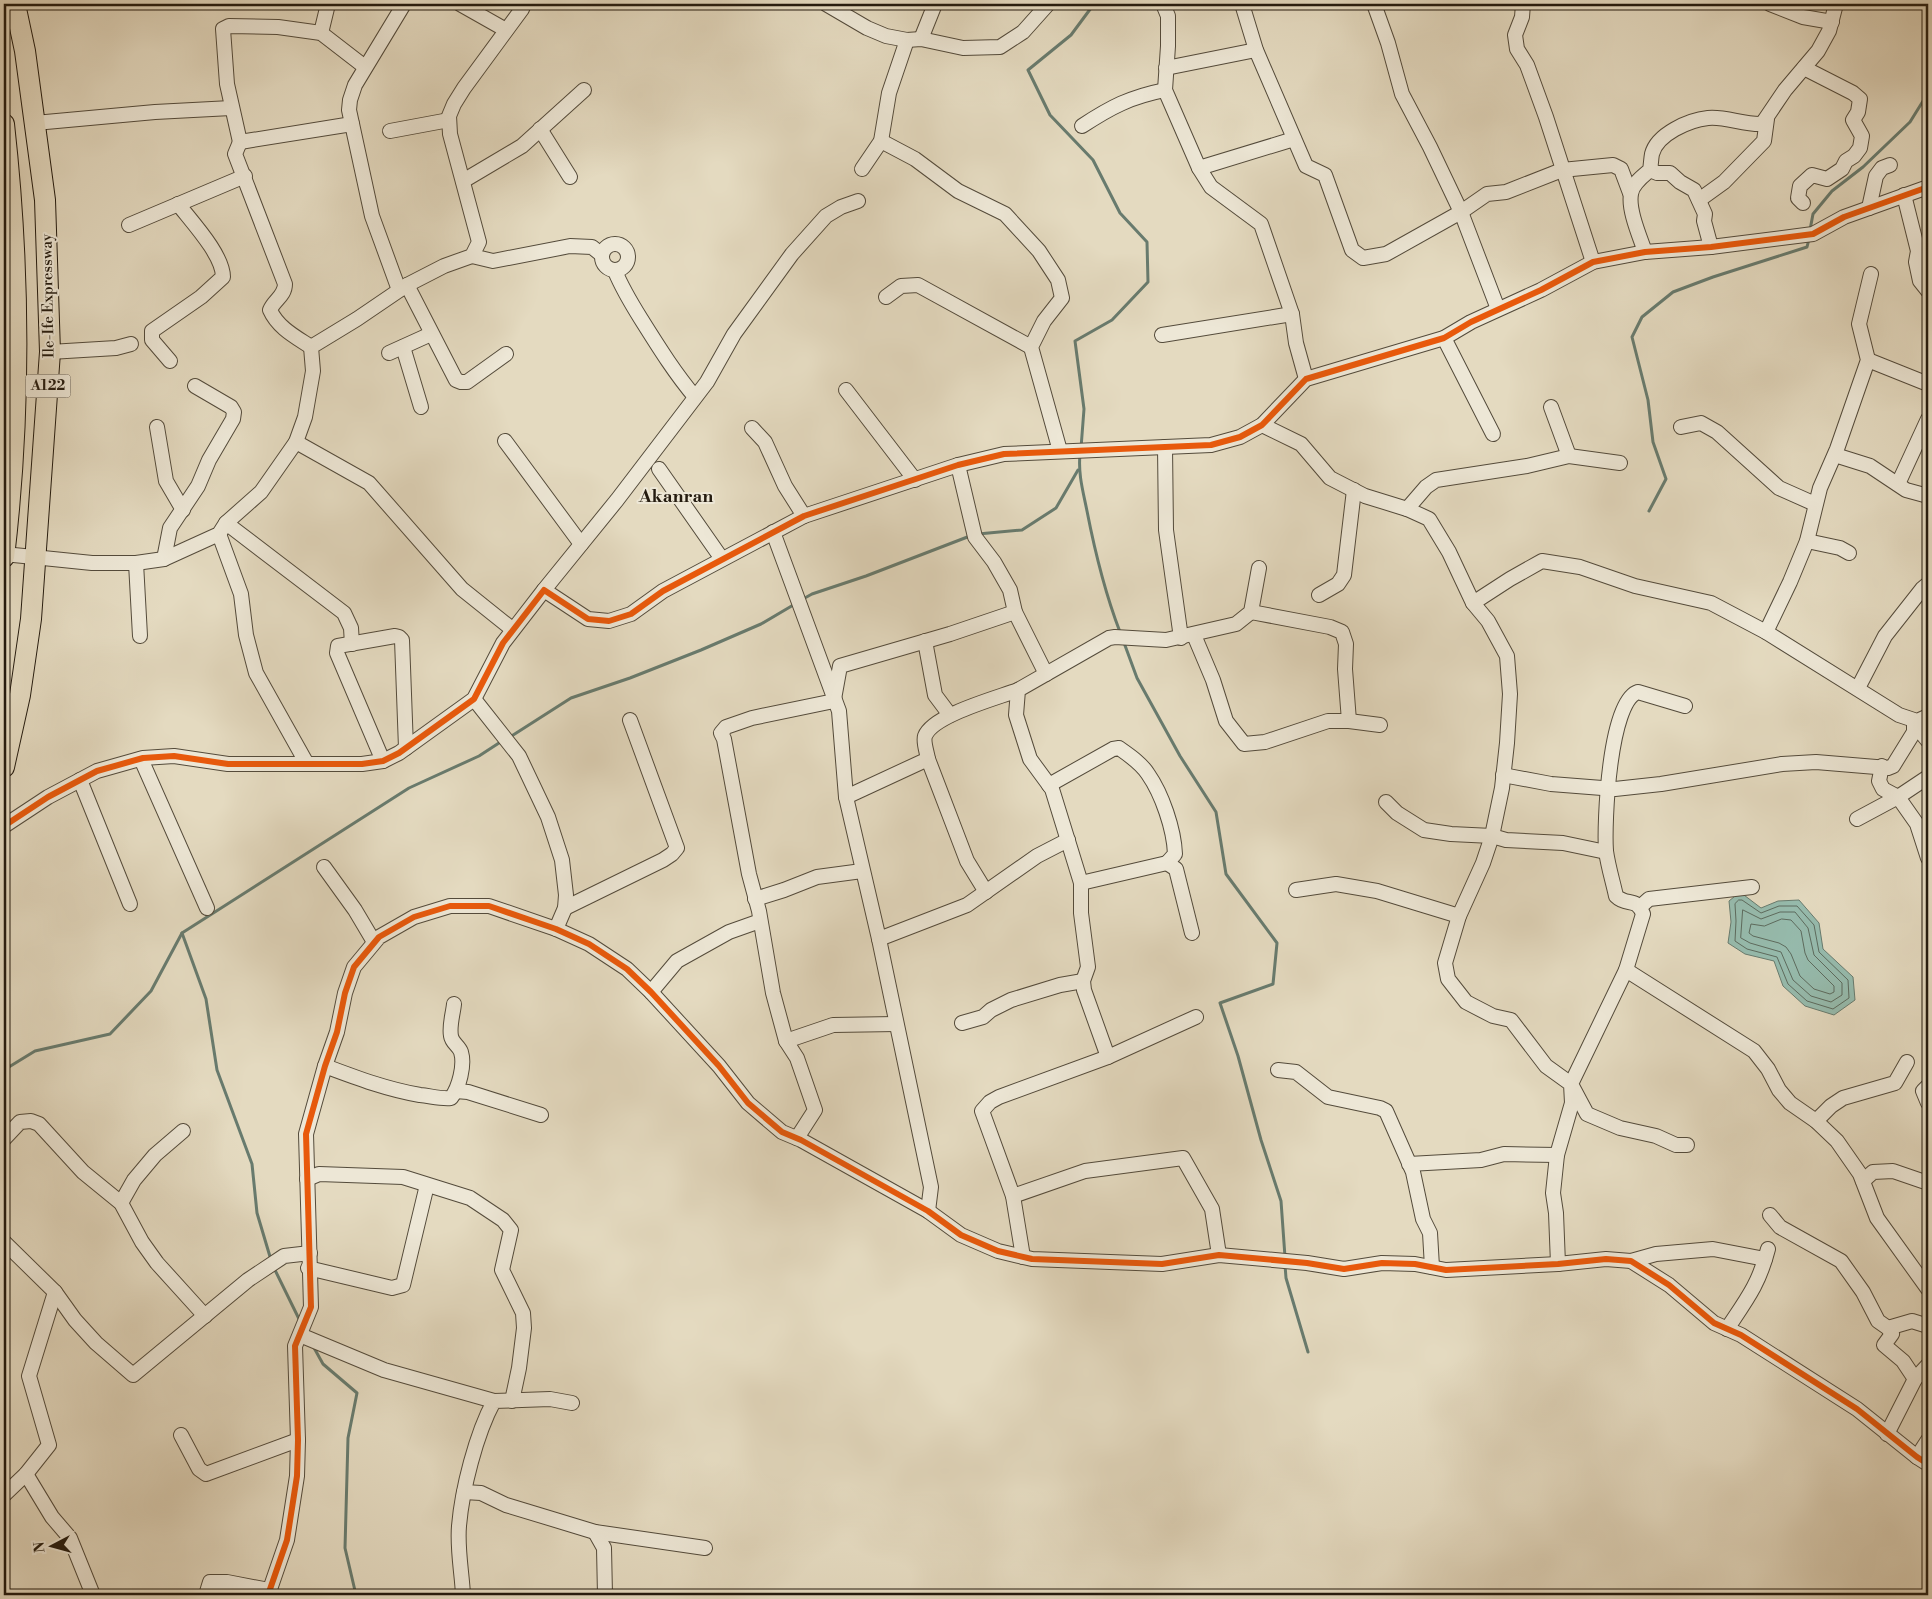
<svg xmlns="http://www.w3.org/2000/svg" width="1932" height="1599" font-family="'Libre Bodoni',serif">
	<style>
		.water { fill: #96bbad; stroke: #687b6e }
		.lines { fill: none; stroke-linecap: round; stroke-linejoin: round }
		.shore { stroke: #5d6b5e; stroke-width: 1 }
		.stream { stroke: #687b6e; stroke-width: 3 }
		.minor-casing { stroke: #544b3b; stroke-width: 16 }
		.highway-casing { stroke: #241b0f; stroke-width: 22 }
		.minor { stroke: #ede7d6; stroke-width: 14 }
		.highway { stroke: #e4dac0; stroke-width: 20 }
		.cycleway-casing { stroke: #ede7d6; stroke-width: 9 }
		.cycleway { stroke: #e8590c; stroke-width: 6 }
		.labels { text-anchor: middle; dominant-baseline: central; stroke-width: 4; stroke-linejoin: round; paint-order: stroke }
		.shield { fill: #ede7d6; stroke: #60584b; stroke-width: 1 }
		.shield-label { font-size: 14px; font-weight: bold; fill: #241b0f }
		.street-label { font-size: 15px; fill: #241b0f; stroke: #ede7d6 }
		.quarter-label { font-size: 18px; font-weight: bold; fill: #241b0f; stroke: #ede7d6 }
	</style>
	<rect width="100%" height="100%" fill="#e4dac0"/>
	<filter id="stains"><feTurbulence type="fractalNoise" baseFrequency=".004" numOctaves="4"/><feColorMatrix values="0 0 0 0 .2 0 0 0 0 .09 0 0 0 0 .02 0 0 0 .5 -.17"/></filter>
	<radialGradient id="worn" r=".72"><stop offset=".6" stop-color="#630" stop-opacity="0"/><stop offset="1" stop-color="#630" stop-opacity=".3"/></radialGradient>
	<!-- water -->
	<path class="water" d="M 1740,892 L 1761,908 L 1778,901 L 1799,900 L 1819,923 L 1823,949 L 1853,977 L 1855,1000 L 1834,1015 L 1805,1006 L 1783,986 L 1774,961 L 1745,954 L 1728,943 L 1731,922 L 1729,901 Z"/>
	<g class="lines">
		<!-- shore -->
		<g class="shore">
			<path d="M 1739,900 L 1742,900 L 1761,913 L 1779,906 L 1797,906 L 1814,925 L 1819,952 L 1848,980 L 1849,998 L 1833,1009 L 1807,1001 L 1788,984 L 1777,957 L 1747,949 L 1735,941 L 1736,921 L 1735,904 Z"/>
			<path d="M 1743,910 L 1761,919 L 1780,912 L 1795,912 L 1808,928 L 1814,955 L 1842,983 L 1842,995 L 1831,1002 L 1811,996 L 1793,980 L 1781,952 L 1750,943 L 1741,938 Z"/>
			<path d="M 1782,919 L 1791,920 L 1801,931 L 1805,953 L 1808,960 L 1834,986 L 1834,992 L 1830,994 L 1814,989 L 1800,976 L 1791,954 L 1786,947 L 1779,943 L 1753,936 L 1749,933 L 1751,924 L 1764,926 Z"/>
		</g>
		<!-- stream -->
		<g class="stream">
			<path d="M 1810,230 L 1813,214 L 1832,191 L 1863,167 L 1910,122 L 1928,93"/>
			<path d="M 1081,448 L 1084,409 L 1075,341 L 1112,320 L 1148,282 L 1147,242 L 1120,213 L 1093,160 L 1050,115 L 1028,70 L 1071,35 L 1094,4"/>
			<path d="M 1080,454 C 1078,474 1083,491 1087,511 C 1095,552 1105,593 1120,632"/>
			<path d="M 1649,511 L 1666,479 L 1653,442 L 1648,400 L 1632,337 L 1642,317 L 1673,292 L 1713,277 L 1807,247 L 1809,239"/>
			<path d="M 978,534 L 1022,530 L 1056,508 L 1078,470"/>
			<path d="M 803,599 L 812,594 L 866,576 L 970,536"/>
			<path d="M 1123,640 L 1137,678 L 1180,756 L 1216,812 L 1226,874 L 1277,943 L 1273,984 L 1220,1003 L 1238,1056 L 1261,1140 L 1281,1201 L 1285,1257"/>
			<path d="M 510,737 L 571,698 L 630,678 L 701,650 L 761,624 L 795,604"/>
			<path d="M 182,933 L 206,999 L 217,1070 L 252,1164 L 257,1213 L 271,1260"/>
			<path d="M 4,1070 L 35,1051 L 110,1034 L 151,991 L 182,933 L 409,788 L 479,756 L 502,741"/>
			<path d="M 1285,1265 L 1286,1278 L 1308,1352"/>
			<path d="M 274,1268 L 300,1321"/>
			<path d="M 313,1346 L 323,1364 L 357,1393 L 348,1438 L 345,1548 L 356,1595"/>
		</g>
		<defs>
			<g id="minor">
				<path d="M 460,4 L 506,30"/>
				<path d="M 826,4 L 867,28 L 886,36 L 907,40 L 921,39 L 963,48 L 1000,47 L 1023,32 L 1048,4"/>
				<path d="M 1163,4 L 1168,16 L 1168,46 L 1165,90 L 1199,168 L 1211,187 L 1261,224 L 1292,314 L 1296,343 L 1306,379"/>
				<path d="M 1242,4 L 1256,50 L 1306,166 L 1325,175 L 1352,250 L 1363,258 L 1386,254 L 1461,212 L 1487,194 L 1506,192 L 1562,170 L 1613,165 L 1621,169 L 1630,193"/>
				<path d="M 1374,4 L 1388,43 L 1402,94 L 1430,147 L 1461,212 L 1498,309"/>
				<path d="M 1523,4 L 1522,17 L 1515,35 L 1517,49 L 1527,65 L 1546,117 L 1593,262"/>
				<path d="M 1770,4 L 1803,17 L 1832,22"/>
				<path d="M 321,33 L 328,4"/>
				<path d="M 921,39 L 935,4"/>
				<path d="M 1166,68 L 1256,50"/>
				<path d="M 35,123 L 155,112 L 231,108"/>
				<path d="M 1082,126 C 1111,107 1130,97 1165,90"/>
				<path d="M 540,129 L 570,177"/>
				<path d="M 390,131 L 449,120"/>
				<path d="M 881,141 L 915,159 L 958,191 L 1005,214 L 1039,251 L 1058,280 L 1062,298 L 1044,321 L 1031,347 L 1060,451"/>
				<path d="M 240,142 L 227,84 L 223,29 L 229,26 L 278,27 L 321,33 L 365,67"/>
				<path d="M 240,142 L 235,154 L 285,284 C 285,296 274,300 270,310 C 278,328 296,337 311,347"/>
				<path d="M 240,142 L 352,124"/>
				<path d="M 1199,168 L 1294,139"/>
				<path d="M 862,169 L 881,141 L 889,93 L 907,40"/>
				<path d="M 1650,170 L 1657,173 L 1670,173 L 1680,182 L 1694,190 L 1705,214 L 1704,221 L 1711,247"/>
				<path d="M 463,181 L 522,146 L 584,90"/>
				<path d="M 1904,195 L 1918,251 L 1916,262 L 1920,281 L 1928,291"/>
				<path d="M 1699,200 L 1724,182 L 1764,141 L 1767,119"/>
				<path d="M 1803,203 L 1798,198 L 1800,186 L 1812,175 L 1827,179 L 1842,169 L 1846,161 L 1854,156 L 1860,148 L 1862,136 L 1853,120 L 1858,112 L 1860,99 L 1853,93 L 1804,68"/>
				<path d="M 1869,208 L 1876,176 L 1882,168 L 1890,165"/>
				<path d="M 129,225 L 245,176"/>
				<circle cx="615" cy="257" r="13"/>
				<path d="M 1645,252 C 1640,237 1628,210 1631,194 C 1632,184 1643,176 1650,170 C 1651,165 1651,159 1652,154 C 1657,134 1689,120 1708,118 C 1725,116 1744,125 1762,124 L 1785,90 L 1818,51 L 1829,31 L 1836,4"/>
				<path d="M 472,256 L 493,261 L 570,246 L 592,247 L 602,255"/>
				<path d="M 615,271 C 622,288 631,303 641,319 C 658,346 674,372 695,397"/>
				<path d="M 407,285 L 456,380 L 461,382 L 467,382 L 506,354"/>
				<path d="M 399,290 L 372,216 L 349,110 L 350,100 L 355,85 L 404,4"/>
				<path d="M 886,297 L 901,286 L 918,285 L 1031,347"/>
				<path d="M 1162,335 L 1292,314"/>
				<path d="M 1444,338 L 1493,434"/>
				<path d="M 403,347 L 421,407"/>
				<path d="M 50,352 L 116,348 L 131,344"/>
				<path d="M 389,353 L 431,334"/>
				<path d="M 1868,360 L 1928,384"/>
				<path d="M 170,361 L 152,340 L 152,331 L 201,297 L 223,277 C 223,255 192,222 178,204"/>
				<path d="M 846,390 L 915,480"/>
				<path d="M 1551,407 L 1569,456"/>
				<path d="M 1262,425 L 1301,444 L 1330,478 L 1365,496 L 1407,509 L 1429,519 L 1449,552 L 1473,603 L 1488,621 L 1507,656 L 1510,694 L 1507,743 L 1502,788 L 1492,836 L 1483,863 L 1459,916 L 1445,963 L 1448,979 L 1466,1002 L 1493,1016 L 1511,1020 L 1546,1066 L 1571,1084 L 1572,1103 L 1557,1155 L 1553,1193 L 1556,1213 L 1558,1264"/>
				<path d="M 157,427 L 166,481 L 183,510"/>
				<path d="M 1681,427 L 1701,423 L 1717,432 L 1779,488 L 1815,504"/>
				<path d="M 752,428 L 765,442 L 785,486 L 804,516"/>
				<path d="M 505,441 L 581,544"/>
				<path d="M 296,442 L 369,483 L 462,589 L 512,629"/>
				<path d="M 1165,447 L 1166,530 L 1181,638"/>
				<path d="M 1835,455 L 1870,466 L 1906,490 L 1928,496"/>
				<path d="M 958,465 L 975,537 L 994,562 L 1010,590 L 1015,612 L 1046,674"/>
				<path d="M 659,469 L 722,559"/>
				<path d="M 1898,484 L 1928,419"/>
				<path d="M 1407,509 L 1426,487 L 1436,480 L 1527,466 L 1569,456 L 1620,463"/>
				<path d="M 226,523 L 344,613 L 351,628 L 352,644"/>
				<path d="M 773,532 L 839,711 L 846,797 L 879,939 L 931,1187 L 928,1211"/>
				<path d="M 219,534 L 241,594 L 246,635 L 256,673 L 307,764"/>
				<path d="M 1807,541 L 1840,548 L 1849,553"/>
				<path d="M 4,554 L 92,563 L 136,563 L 164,559 L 219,534 L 226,523 L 261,492 L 296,442 L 305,417 L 313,371 L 311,347 L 357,319 L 407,285 L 444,266 L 472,256 L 479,242 L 450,134 L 449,116 L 454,104 L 464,88 L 522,9 L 524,4"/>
				<path d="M 164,559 L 170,528 L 198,486 L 209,460 L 233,419 L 234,412 L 231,407 L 195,386"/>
				<path d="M 136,563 L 140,636"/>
				<path d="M 544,590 L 617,500 L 707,382 L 734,334 L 792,254 L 826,216 L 841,207 L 858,201"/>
				<path d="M 1319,595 L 1338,584 L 1344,575 L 1354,490"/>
				<path d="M 1473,603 L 1510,579 L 1542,561 L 1580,567 L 1635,586 L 1711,603 L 1766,632 L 1899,715 L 1917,721 L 1928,716"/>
				<path d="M 1251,612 L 1330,627 L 1342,632 L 1346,644 L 1345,669 L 1349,721"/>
				<path d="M 1766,632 L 1790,582 L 1807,541 L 1820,488 L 1837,449 L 1868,360 L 1859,324 L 1871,274"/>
				<path d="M 1194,635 L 1213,680 L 1226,721 L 1244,744 L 1265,742 L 1328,721 L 1349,721 L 1380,725"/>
				<path d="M 925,641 L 935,695 L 950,715"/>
				<path d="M 1858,688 L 1885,636 L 1922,589 L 1928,584"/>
				<path d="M 474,699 L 519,756 L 548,817 L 562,860 L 566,895 L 565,908 L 556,929"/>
				<path d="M 834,699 L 840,666 L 950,634 L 1015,612"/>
				<path d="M 1685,706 L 1638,692 C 1609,701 1604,824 1606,851 C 1608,866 1613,882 1616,896 C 1627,907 1636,896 1643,914 L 1626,970 L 1571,1084 L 1587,1114 L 1620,1128 L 1656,1136 L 1676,1145 L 1687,1145"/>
				<path d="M 1914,724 L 1928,741"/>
				<path d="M 141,759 L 207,908"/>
				<path d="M 928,759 L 967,861 L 986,892"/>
				<path d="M 383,761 L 337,653 L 338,646 L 395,636 L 399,637 L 402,640 L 406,748"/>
				<path d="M 1882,766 L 1879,781 L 1883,789 L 1898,797 L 1917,824 L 1928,858"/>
				<path d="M 1503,775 L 1551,784 L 1615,789 L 1661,784 L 1782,764 L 1816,762 L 1888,768 L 1893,766 L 1914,732 L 1914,724 L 1917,721"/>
				<path d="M 80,780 L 130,904"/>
				<path d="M 1049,785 L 1113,749 L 1119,748 C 1129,755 1141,763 1148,774 C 1162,794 1174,829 1175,854 L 1167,863 L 1176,869 L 1192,933"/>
				<path d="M 846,797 L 928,759 C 927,752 923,742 925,736 C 933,715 997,698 1018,690"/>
				<path d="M 1386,802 L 1397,813 L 1424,830 L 1451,834 L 1492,836 L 1506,840 L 1563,843 L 1606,852"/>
				<path d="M 1857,819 L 1898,797 L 1928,777"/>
				<path d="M 4,826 L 48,797 L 97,771 L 143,758 L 174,756 L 228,764 L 362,764 L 383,761 L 399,753 L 474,699 L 503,643 L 544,590 L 588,619 L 609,621 L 631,614 L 663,591 L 804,516 L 958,465 L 1004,454 L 1211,445 L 1240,437 L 1262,425 L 1306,379 L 1444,338 L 1471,322 L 1541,290 L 1593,262 L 1645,252 L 1711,247 L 1813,234 L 1844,217 L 1928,187"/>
				<path d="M 324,867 L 355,910 L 374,942"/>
				<path d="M 1081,883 L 1167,863"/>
				<path d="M 1296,890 L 1336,884 L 1377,891 L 1459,916"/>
				<path d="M 755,899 L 784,890 L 817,877 L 862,871"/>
				<path d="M 1640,907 L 1649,899 L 1752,887"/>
				<path d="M 565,908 L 663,860 L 672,854 L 677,848 L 630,720"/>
				<path d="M 879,939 L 967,905 L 1037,856 L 1068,840"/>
				<path d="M 1626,970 L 1754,1051 L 1768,1069 L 1779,1090 L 1790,1103 L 1816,1121 L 1837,1141 L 1860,1174 L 1877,1218 L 1928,1289"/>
				<path d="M 651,992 L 677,961 L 729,932 L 760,921"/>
				<path d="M 962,1023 L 983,1017 L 991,1010 L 1011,1000 L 1060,985 L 1083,981"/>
				<path d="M 786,1041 L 833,1025 L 896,1024"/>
				<path d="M 1108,1057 L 1084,990 L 1083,981 L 1088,967 L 1081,913 L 1081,883 L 1052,789 L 1030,759 L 1016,715 L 1018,690 L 1109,638 L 1115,637 L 1166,640 L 1236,624 L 1251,612 L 1259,568"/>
				<path d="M 325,1066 C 357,1078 386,1089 420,1095 C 431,1096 440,1099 451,1098 C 459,1088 465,1065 461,1052 C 459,1046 452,1043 451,1036 C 449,1026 453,1014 454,1004"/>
				<path d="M 1278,1070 L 1296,1072 L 1328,1097 L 1380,1108 L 1386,1111 L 1413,1172 L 1423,1219 L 1430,1233 L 1432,1267"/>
				<path d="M 1928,1086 L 1923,1091 L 1928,1103"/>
				<path d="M 456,1091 L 468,1092 L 541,1115"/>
				<path d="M 1816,1121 L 1831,1106 L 1843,1098 L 1895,1083 L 1907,1062"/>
				<path d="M 797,1138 L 815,1110 L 797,1058 L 786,1041 L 773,993 L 759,911 L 749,874 L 724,739 L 721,733 L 726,727 L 752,718 L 834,701"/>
				<path d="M 4,1139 L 20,1122 L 31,1121 L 39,1124 L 83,1172 L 121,1203 L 142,1242 L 157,1263 L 205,1316"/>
				<path d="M 1409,1164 L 1481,1160 L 1504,1154 L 1557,1155"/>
				<path d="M 307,1179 L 319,1174 L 403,1177 L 470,1198 L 503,1220 L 511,1230 L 502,1270 L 523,1313 L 524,1328 L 519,1368 L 512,1401"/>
				<path d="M 1863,1181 L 1873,1172 L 1893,1171 L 1928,1183"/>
				<path d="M 1013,1196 L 1085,1171 L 1183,1158 L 1212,1209 L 1219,1255"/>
				<path d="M 121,1203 L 134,1180 L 155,1155 L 183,1131"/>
				<path d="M 1770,1215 L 1780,1227 L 1841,1261 L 1863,1292 L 1878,1321 L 1888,1328 L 1892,1334 L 1884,1345 L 1903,1361 L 1915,1379"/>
				<path d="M 4,1242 L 55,1292 L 75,1320 L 96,1343 L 133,1375 L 248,1280 L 284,1256 L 310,1253"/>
				<path d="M 1023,1257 L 1013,1196 L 982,1111 L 990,1102 L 999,1097 L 1108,1057 L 1196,1017"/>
				<path d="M 1631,1261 L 1656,1254 L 1713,1249 L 1765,1259"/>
				<path d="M 308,1268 L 392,1288 L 403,1285 L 427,1185"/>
				<path d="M 1888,1328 L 1912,1321 L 1928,1326"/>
				<path d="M 1727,1329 C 1747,1299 1759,1284 1768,1249"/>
				<path d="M 300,1335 L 384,1370 L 494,1401"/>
				<path d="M 1887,1434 L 1915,1379 L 1928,1365"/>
				<path d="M 181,1435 L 199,1469 L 206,1474 L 298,1440"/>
				<path d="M 1917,1457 L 1928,1440"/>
				<path d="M 26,1474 L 52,1517 L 70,1538 L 93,1595"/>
				<path d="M 464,1492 L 481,1493 L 506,1505 L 595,1532 L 705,1548"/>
				<path d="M 4,1495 L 26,1474 L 49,1445 L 29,1376 L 55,1292"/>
				<path d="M 595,1532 L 604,1548 L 605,1595"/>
				<path d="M 206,1595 L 210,1582 L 227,1582 L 269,1590"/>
				<path d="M 268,1595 L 287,1540 L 297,1476 L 298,1440 L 295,1346 L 311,1307 L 306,1134 L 325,1066 L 337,1032 L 345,993 L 354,967 L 379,937 L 414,917 L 450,906 L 489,906 L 556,929 L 589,944 L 627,969 L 651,992 L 719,1066 L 748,1103 L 782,1132 L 801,1140 L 928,1211 L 961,1235 L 998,1251 L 1032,1259 L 1162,1264 L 1219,1255 L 1307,1263 L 1344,1269 L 1382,1263 L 1415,1264 L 1446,1270 L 1558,1264 L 1606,1259 L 1631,1261 L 1669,1285 L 1714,1323 L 1741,1335 L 1857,1409 L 1917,1457 L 1928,1464"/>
				<path d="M 463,1595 C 462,1573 457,1549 459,1526 C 462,1490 476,1434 494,1401 L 550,1399 L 572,1403"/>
			</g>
			<g id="highway">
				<path d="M 4,124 C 20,268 21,413 4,557"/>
				<path d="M 4,767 L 20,695 L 31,619 L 50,352 L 45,200 L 25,51 L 15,4"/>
			</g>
		</defs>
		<!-- minor casing -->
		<use href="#minor" class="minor-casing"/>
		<!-- highway casing -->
		<use href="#highway" class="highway-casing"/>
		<!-- minor -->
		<use href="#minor" class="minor"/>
		<!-- highway -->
		<use href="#highway" class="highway"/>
		<defs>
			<g id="cycleway">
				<path d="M 4,826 L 48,797 L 97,771 L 143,758 L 174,756 L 228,764 L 362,764 L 383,761 L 399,753 L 474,699 L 503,643 L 544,590 L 588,619 L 609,621 L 631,614 L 663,591 L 804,516 L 958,465 L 1004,454 L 1211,445 L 1240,437 L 1262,425 L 1306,379 L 1444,338 L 1471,322 L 1541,290 L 1593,262 L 1645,252 L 1711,247 L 1813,234 L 1844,217 L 1928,187"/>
				<path d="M 268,1595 L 287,1540 L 297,1476 L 298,1440 L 295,1346 L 311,1307 L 306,1134 L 325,1066 L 337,1032 L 345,993 L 354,967 L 379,937 L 414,917 L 450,906 L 489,906 L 556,929 L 589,944 L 627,969 L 651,992 L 719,1066 L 748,1103 L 782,1132 L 801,1140 L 928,1211 L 961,1235 L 998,1251 L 1032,1259 L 1162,1264 L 1219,1255 L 1307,1263 L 1344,1269 L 1382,1263 L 1415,1264 L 1446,1270 L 1558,1264 L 1606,1259 L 1631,1261 L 1669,1285 L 1714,1323 L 1741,1335 L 1857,1409 L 1917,1457 L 1928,1464"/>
			</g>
		</defs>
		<!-- cycleway casing -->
		<use href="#cycleway" class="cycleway-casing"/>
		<!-- cycleway -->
		<use href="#cycleway" class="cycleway"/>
	</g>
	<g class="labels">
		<!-- shield labels -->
		<rect class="shield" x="25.5" y="374.5" width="45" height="23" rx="4"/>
		<g class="shield-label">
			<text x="48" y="386">A122</text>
		</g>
		<!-- street labels -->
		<g class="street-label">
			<text transform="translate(48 296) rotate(-91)">Ile-Ife Expressway</text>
		</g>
		<!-- quarter labels -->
		<g class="quarter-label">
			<text x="676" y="496">Akanran</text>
		</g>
	</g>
	<!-- margin -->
	<rect width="1932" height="1599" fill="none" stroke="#e4dac0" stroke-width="20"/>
	<rect x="5" y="5" width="1922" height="1589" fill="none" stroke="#241b0f" stroke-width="2.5"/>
	<rect x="10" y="10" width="1912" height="1579" fill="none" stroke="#241b0f"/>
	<!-- north arrow -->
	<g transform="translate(52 1546) rotate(264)" stroke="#ede7d6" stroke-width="4" paint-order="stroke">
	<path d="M0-4L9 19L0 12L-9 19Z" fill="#241b0f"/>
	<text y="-8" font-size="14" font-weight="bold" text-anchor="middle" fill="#241b0f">N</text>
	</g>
	<rect width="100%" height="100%" filter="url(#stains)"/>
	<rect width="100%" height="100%" fill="url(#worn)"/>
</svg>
